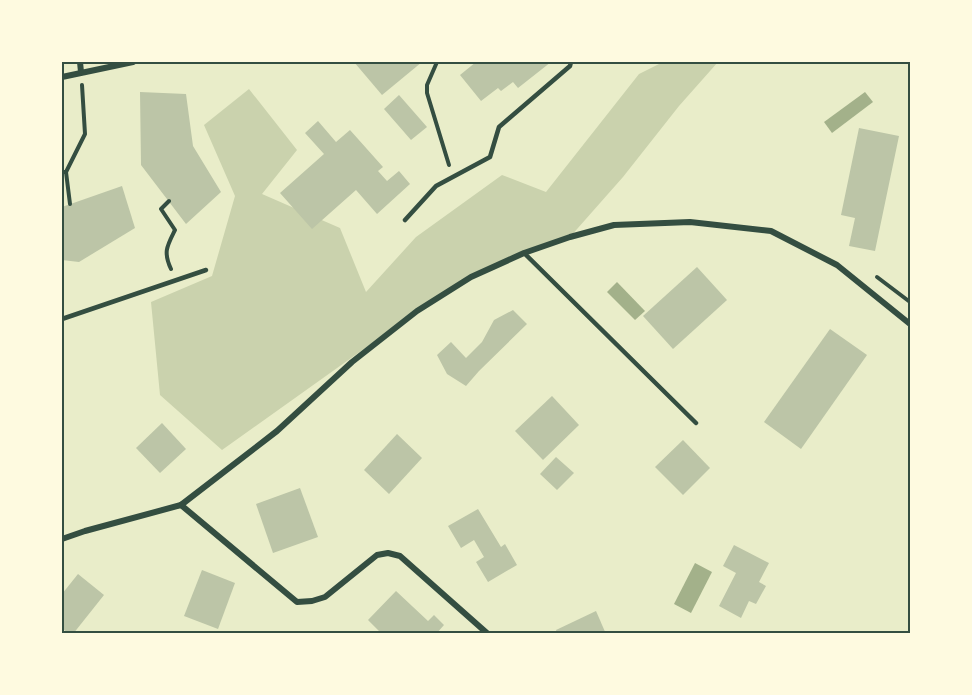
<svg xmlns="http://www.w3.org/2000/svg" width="972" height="695" font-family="'Work Sans',sans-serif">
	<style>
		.green { fill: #cad2ad }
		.water { fill: #a3b18a }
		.building { fill: #bcc5a7 }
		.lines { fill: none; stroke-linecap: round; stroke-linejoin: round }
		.path { stroke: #344e41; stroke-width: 4 }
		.service { stroke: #344e41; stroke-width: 4.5 }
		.minor { stroke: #344e41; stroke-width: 6 }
		.neatline { fill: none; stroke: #344e41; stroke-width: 2 }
	</style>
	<rect width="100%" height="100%" fill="#e9edc9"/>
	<!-- green -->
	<path class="green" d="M 663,62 L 718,62 L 679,106 L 623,177 L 570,237 L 471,277 L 417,311 L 222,450 L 160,395 L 151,302 L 212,276 L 235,196 L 204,125 L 249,89 L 297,150 L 262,194 L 340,228 L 366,292 L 416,237 L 502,175 L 546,192 L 639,74 Z"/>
	<!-- water -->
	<g class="water">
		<path d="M 865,92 L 873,102 L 832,133 L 824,122 Z"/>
		<path d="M 617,282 L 645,311 L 635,320 L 607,292 Z"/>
		<path d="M 695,563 L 712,572 L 691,613 L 674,604 Z"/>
	</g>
	<!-- building -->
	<g class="building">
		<path d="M 354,62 L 422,62 L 382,95 Z"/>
		<path d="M 476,62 L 551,62 L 518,88 L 513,82 L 501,91 L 498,88 L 481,101 L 460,75 Z"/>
		<path d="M 140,92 L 186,94 L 193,146 L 221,192 L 186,224 L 141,165 Z"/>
		<path d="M 399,95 L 427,127 L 411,140 L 384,109 Z"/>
		<path d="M 318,121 L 336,142 L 350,130 L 383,167 L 378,171 L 387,181 L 399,171 L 410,184 L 377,214 L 356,190 L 312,229 L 280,193 L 324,154 L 305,133 Z"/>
		<path d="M 859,128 L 899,136 L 875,251 L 849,246 L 855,218 L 841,215 Z"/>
		<path d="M 122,186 L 135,228 L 79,262 L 62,260 L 62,207 Z"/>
		<path d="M 697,267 L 727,300 L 673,349 L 643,316 Z"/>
		<path d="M 513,310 L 527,324 L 479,371 L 466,386 L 447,374 L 437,355 L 451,342 L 466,358 L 482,342 L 494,320 Z"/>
		<path d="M 830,329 L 867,355 L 801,449 L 764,422 Z"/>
		<path d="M 552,396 L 579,425 L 543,460 L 515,431 Z"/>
		<path d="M 162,423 L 186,449 L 160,473 L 136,448 Z"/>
		<path d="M 397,434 L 422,458 L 389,494 L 364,470 Z"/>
		<path d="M 683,440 L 710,468 L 683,495 L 655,467 Z"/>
		<path d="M 556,457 L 574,473 L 557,490 L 540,474 Z"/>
		<path d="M 300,488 L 318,537 L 273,553 L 256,504 Z"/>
		<path d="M 478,509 L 501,547 L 505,544 L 517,565 L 488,582 L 476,562 L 484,557 L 474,540 L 461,548 L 448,526 Z"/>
		<path d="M 734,545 L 769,563 L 759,582 L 766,586 L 756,604 L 749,601 L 741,618 L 719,606 L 736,573 L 723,566 Z"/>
		<path d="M 202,570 L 235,583 L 218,629 L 184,616 Z"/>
		<path d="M 78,574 L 104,595 L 73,634 L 69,634 L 62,628 L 62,594 Z"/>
		<path d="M 396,591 L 428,621 L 434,615 L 444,625 L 436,634 L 422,634 L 419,631 L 417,634 L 382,634 L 368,620 Z"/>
		<path d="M 596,611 L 606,634 L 557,634 L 556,630 Z"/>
	</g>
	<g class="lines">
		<!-- path -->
		<g class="path">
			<path d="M 437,62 L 427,85 L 427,93 L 449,165"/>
			<path d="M 62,172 L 66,172 L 85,134 L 82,85"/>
			<path d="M 66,172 L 70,204"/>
			<path d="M 169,201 L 161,209 L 175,230 C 167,246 163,252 171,269"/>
			<path d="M 877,277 L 910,302"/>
		</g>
		<!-- service -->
		<g class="service">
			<path d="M 405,220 L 436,186 L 490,157 L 499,127 L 570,66 L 571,62"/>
			<path d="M 524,253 L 696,423"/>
			<path d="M 62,319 L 206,270"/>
		</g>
		<!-- minor -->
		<g class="minor">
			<path d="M 80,62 L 81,72"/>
			<path d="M 62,77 L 133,62"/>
			<path d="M 181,505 L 297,602 L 312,601 L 325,597 L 377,555 L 388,553 L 400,556 L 488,634"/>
			<path d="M 62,539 L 85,531 L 181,505 L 277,431 L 352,362 L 417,311 L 471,277 L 524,253 L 570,237 L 614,225 L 690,222 L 771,231 L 837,265 L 910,324"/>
		</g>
	</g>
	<!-- border -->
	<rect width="972" height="695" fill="none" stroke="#fefae0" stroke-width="126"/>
	<rect x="63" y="63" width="846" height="569" class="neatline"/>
</svg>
